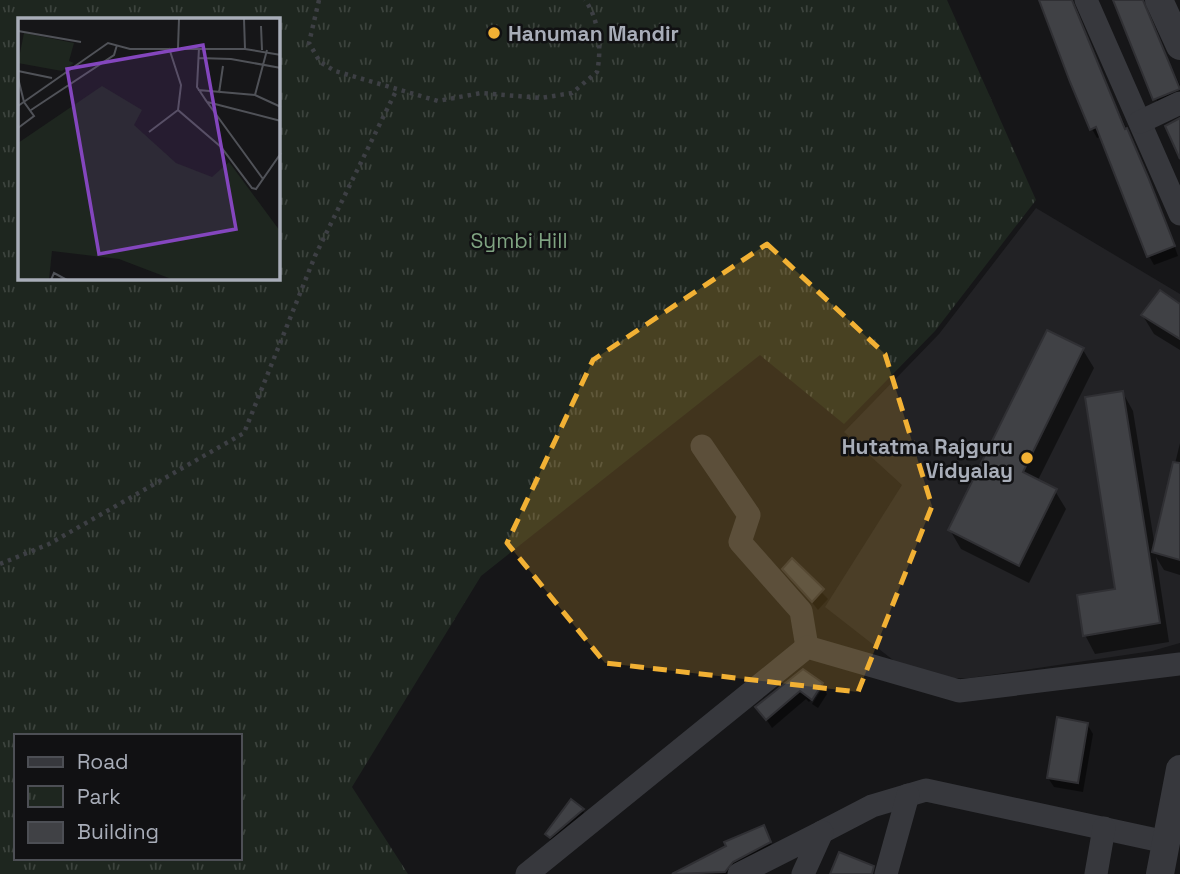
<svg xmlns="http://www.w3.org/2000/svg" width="1180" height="874" font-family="'Space Grotesk',sans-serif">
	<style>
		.built { fill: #222225 }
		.park { fill: url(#park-tufts); fill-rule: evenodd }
		.shadow { fill: #0007 }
		.building { fill: #404145; stroke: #303034; stroke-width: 2 }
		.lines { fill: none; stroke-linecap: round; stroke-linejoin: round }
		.path { stroke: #3d3f44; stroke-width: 4.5; stroke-dasharray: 3.5 5; stroke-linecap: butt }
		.minor { stroke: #37383d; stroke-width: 23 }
		.tertiary { stroke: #37383d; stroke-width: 28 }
		.marked { fill: #f2b134; fill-opacity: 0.2; stroke: #f2b134; stroke-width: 5; stroke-dasharray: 14 9; stroke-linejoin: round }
		.poi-dot { fill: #f2b134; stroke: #111113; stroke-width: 2.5 }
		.labels { text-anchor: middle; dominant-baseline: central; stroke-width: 5; stroke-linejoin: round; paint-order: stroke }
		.poi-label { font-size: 21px; font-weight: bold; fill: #a8adb8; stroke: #111113; text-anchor: start }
		.park-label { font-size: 21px; fill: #7fa381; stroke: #111113 }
		.inset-road { fill: none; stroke: #505258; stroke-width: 2 }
		.view { fill: #8446be; fill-opacity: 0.15; stroke: #8446be; stroke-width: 3.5 }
		.inset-edge { fill: none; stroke: #a8adb8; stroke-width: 3.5 }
	</style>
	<defs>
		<pattern id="park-tufts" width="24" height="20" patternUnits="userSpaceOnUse" patternTransform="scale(1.75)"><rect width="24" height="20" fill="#1e261f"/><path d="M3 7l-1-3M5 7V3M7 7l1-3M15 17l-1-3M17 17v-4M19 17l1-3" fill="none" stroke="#3c433d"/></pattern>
	</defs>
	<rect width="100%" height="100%" fill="#161618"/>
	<!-- built -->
	<path class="built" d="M 1036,208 L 1180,294 L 1180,643 L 1152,651 L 970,678 L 935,678 L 902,667 L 825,607 L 902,485 L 844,432 L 939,334 Z"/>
	<!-- park -->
	<path class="park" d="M 0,0 L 947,0 L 1036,200 L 935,331 L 844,424 L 760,355 L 481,576 L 352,787 L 408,874 L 0,874 ZM 19,19 L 278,19 L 278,278 L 19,278 ZM 16,736 L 240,736 L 240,858 L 16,858 Z"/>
	<!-- shadow -->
	<g class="shadow">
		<path d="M 1041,0 L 1069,0 L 1153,188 L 1178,256 L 1154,265 L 1149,256 L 1102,136 L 1097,138 L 1092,129 Z"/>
		<path d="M 1115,0 L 1143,0 L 1148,18 L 1180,85 L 1180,101 L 1160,108 Z"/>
		<path d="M 1180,306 L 1180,350 L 1154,334 L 1143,316 Z"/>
		<path d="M 1083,350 L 1094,368 L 1037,482 L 1055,491 L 1066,509 L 1029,583 L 961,549 L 950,530 Z"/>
		<path d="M 1123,393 L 1133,411 L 1155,547 L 1180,443 L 1180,575 L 1164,570 L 1156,557 L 1169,642 L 1095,654 L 1085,635 L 1117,591 Z"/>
		<path d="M 792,561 L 828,599 L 818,610 L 785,569 Z"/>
		<path d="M 803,671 L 823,686 L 809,702 L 806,699 L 772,728 L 758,707 Z"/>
		<path d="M 823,687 L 827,694 L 818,708 L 812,704 Z"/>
		<path d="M 1087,724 L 1093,734 L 1083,792 L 1054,787 L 1048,778 Z"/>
		<path d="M 571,802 L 583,811 L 588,820 L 552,843 L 547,834 Z"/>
		<path d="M 763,827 L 777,856 L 741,874 L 676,874 Z"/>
	</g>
	<!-- building -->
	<g class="building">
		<path d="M 1039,0 L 1072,0 L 1125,129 L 1127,128 L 1148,177 L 1175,246 L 1147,257 L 1096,127 L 1090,130 L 1070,82 Z"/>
		<path d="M 1113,0 L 1143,0 L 1180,89 L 1153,100 Z"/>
		<path d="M 1180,118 L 1180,159 L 1165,126 Z"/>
		<path d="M 1160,290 L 1180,304 L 1180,339 L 1141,315 Z"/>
		<path d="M 1047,330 L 1084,348 L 1023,472 L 1057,489 L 1019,566 L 948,530 Z"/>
		<path d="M 1123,391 L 1160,623 L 1083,636 L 1077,595 L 1115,589 L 1085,397 Z"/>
		<path d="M 1173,462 L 1180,463 L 1180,560 L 1152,552 Z"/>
		<path d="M 792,558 L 824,589 L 812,602 L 782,569 Z"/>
		<path d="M 803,669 L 823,683 L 812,700 L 800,691 L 766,720 L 755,707 Z"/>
		<path d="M 1057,717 L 1088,723 L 1078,783 L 1047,778 Z"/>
		<path d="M 571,799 L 584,809 L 550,838 L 545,834 Z"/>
		<path d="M 764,825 L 771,842 L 733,862 L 725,872 L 672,874 L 726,846 L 724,842 Z"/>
		<path d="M 839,852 L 874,866 L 872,874 L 830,874 Z"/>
	</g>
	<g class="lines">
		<!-- path -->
		<g class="path">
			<path d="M 319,0 L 309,43 L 320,62 L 335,71 L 438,101 L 481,93 L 541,98 L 572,93 L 597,72 C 602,49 599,19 585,0"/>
			<path d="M 0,564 L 49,544 L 244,433 L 315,256 L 397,89"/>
		</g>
		<!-- minor -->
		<g class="minor">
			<path d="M 1086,0 L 1180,214"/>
			<path d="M 1140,122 L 1180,103"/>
			<path d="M 702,446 L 749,515 L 740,542 L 801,611 L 807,647"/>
			<path d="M 822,832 L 872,806 L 926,790 L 1166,842"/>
			<path d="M 527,874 L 807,647 L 959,691 L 1180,664"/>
			<path d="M 739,874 L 822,832 L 803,874"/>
			<path d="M 886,874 L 908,795"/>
			<path d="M 1096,874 L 1104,828"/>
		</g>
		<!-- tertiary -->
		<g class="tertiary">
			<path d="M 1159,0 L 1180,46"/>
			<path d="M 1160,874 L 1180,769"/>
		</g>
	</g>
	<!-- marked area -->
	<path class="marked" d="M 767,244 L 885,354 L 932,506 L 858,692 L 605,663 L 507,543 L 593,360 Z"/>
	<!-- markers -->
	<g class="poi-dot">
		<circle cx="494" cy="33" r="7"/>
		<circle cx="1027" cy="458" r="7"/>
	</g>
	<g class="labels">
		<!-- poi labels -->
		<g class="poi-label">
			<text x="508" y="33">Hanuman Mandir</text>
			<text x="1013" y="446" text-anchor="end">Hutatma Rajguru<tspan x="1013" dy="24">Vidyalay</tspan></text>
		</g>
		<!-- park labels -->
		<g class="park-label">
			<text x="519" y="240">Symbi Hill</text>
		</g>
	</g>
	<!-- overview -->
	<g transform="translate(18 18)">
		<rect width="262" height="262" fill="#161618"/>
		<path d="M 6,15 L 56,25 L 51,43 L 56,45 L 44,53 L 0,45 ZM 84,68 L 124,92 L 116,107 L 158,145 L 194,159 L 211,144 L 262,213 L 262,262 L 156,262 L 101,241 L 34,233 L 31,262 L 0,262 L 0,125 Z" fill="#1e261f"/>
		<path class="inset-road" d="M 226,1 L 227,31M 243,8 L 244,32M 0,13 L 63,24M 151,30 L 163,67 L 160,92 L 203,129 L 234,170 L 238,171 L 263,135M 160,30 L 161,1M 181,30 L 179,69 L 189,84M 180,40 L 213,41 L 263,50M 0,53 L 34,60M 0,60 L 6,84 L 16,98 L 0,110M 180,72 L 237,77 L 263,89M 201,75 L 205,48M 237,77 L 249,32M 0,88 L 90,25 L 112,31 L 227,31 L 263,37M 13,92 L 96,37 L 99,27M 131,114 L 160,92M 245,161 L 189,84 L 263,103M 33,262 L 36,255 L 49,262"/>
		<path class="view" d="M 185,27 L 218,211 L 81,236 L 49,51 Z"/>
		<rect width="262" height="262" class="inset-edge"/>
	</g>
	<!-- legend -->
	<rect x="14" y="734" width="228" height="126" fill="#111113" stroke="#4d4f55" stroke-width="2"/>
	<rect x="28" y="757" width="35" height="10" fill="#37383d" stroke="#4d4f55" stroke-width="2"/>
	<text x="77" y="769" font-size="21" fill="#a8adb8">Road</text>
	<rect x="28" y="786" width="35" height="21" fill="url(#park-tufts)" stroke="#4d4f55" stroke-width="2"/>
	<text x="77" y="804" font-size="21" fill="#a8adb8">Park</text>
	<rect x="28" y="822" width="35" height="21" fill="#404145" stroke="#4d4f55" stroke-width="2"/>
	<text x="77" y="839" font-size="21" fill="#a8adb8">Building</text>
</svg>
